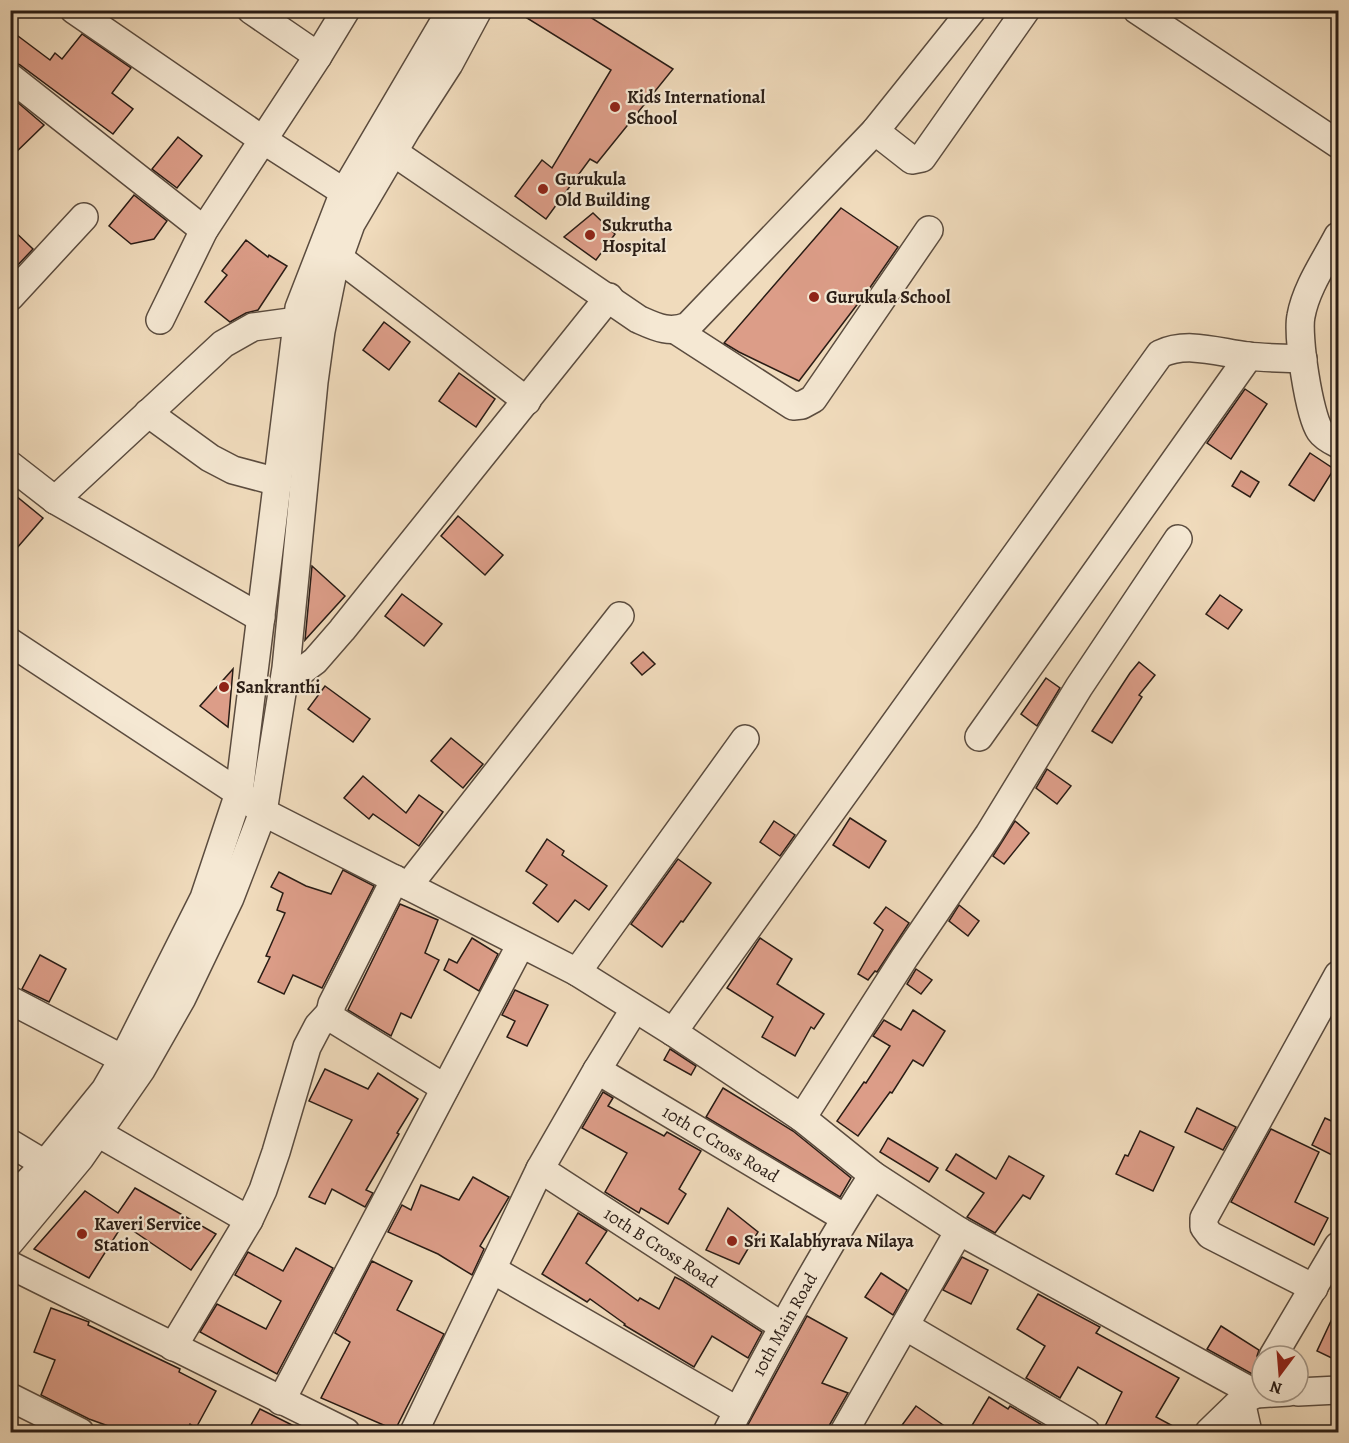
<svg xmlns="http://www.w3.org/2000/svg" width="1349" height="1443" font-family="Alegreya,serif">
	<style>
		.building { fill: #dc9d88; stroke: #291c15; stroke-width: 1.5 }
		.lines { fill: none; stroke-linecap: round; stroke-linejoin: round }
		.minor-casing { stroke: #5b4c3f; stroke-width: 30 }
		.minor { stroke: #f5e8d3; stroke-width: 27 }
		.poi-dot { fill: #8f2418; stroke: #f5e8d3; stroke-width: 2 }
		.labels { text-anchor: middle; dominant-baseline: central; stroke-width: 4.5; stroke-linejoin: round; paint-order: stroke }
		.poi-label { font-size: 18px; font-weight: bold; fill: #291c15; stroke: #f5e8d3; text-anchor: start }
		.street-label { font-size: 18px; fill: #291c15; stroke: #f5e8d3 }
	</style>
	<rect width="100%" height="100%" fill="#f0dbbc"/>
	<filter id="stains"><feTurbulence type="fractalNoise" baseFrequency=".00333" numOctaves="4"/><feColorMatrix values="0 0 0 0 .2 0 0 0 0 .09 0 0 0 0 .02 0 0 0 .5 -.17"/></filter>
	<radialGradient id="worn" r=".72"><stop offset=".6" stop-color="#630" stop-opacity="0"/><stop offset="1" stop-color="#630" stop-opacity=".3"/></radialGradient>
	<!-- building -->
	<g class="building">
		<path d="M 514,10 L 579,10 L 673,69 L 597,163 L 590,159 L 546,219 L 515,196 L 542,160 L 552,168 L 611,70 Z"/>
		<path d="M 10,30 L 50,60 L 55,53 L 62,59 L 82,34 L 131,68 L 112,93 L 133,109 L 113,134 L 20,65 L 10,60 Z"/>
		<path d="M 16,101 L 44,125 L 10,158 L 10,106 Z"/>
		<path d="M 178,137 L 202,156 L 177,188 L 152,169 Z"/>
		<path d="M 134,195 L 167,221 L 154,239 L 131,244 L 109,226 Z"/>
		<path d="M 841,208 L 898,247 L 869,289 L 799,381 L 739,352 L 724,343 Z"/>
		<path d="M 593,213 L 615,234 L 596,260 L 564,237 Z"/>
		<path d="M 10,227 L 33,249 L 15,268 L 10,264 Z"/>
		<path d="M 246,240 L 268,257 L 269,255 L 287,266 L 258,310 L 246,313 L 230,322 L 205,302 L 227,275 L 222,271 Z"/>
		<path d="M 384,322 L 410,342 L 389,370 L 363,350 Z"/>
		<path d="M 459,373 L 495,399 L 476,427 L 439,401 Z"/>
		<path d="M 1245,389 L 1267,404 L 1231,459 L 1207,443 Z"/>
		<path d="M 1310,453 L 1334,469 L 1314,501 L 1289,485 Z"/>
		<path d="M 1241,471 L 1259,482 L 1250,497 L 1232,486 Z"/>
		<path d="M 10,491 L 43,518 L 10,556 Z"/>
		<path d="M 458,516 L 503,555 L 485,575 L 441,536 Z"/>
		<path d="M 312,566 L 345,596 L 305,640 Z"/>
		<path d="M 402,594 L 442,624 L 424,646 L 385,616 Z"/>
		<path d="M 1220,595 L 1242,610 L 1228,629 L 1206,614 Z"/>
		<path d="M 643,652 L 655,664 L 642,675 L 631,663 Z"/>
		<path d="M 1139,662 L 1155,675 L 1139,695 L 1142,697 L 1112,743 L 1092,731 L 1130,673 Z"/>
		<path d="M 233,669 L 228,727 L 200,706 Z"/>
		<path d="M 1046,678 L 1060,688 L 1037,726 L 1021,714 Z"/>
		<path d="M 325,686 L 370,719 L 353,742 L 308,709 Z"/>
		<path d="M 451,738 L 483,764 L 463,788 L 431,761 Z"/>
		<path d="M 1047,769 L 1071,786 L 1057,804 L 1036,788 Z"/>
		<path d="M 363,776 L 406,813 L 419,795 L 443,812 L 419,846 L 373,814 L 369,819 L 344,798 Z"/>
		<path d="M 850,818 L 886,841 L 869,868 L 833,845 Z"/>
		<path d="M 774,821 L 795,835 L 780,856 L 760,842 Z"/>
		<path d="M 1015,821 L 1029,833 L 1004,864 L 993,856 Z"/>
		<path d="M 547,839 L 564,851 L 562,855 L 607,886 L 589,910 L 575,900 L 558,922 L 533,903 L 547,885 L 526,871 Z"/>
		<path d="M 678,859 L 711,883 L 683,922 L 681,921 L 662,947 L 631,924 Z"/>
		<path d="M 343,870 L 374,886 L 322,988 L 293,975 L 284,994 L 258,982 L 270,957 L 266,956 L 285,913 L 277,910 L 283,893 L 271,887 L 279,872 L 306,886 L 331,894 Z"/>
		<path d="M 400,904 L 438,920 L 425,953 L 439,960 L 411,1018 L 401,1013 L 391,1036 L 348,1010 Z"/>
		<path d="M 959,905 L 979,921 L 968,936 L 949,921 Z"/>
		<path d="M 886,907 L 909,923 L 877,972 L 875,971 L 868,980 L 858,974 L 883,930 L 874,923 Z"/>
		<path d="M 472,938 L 498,954 L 479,991 L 444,970 L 449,959 L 457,963 Z"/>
		<path d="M 760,938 L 792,959 L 777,984 L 824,1014 L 814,1029 L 811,1027 L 795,1056 L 762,1037 L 773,1017 L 727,988 Z"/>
		<path d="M 40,955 L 66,969 L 49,1002 L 22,989 Z"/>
		<path d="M 916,969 L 932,980 L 921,994 L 907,984 Z"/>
		<path d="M 515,990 L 548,1005 L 527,1046 L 507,1037 L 515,1021 L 502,1015 Z"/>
		<path d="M 913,1010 L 945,1031 L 923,1066 L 913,1060 L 892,1093 L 890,1092 L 858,1136 L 837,1121 L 864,1082 L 866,1083 L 890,1046 L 873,1036 L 884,1020 L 901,1030 Z"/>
		<path d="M 670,1049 L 696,1066 L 691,1075 L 664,1060 Z"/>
		<path d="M 325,1069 L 368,1089 L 378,1073 L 418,1099 L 397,1133 L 399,1134 L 366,1190 L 373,1193 L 365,1207 L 332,1189 L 325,1204 L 309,1197 L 352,1120 L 309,1101 Z"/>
		<path d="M 723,1088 L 793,1131 L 851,1178 L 840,1197 L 706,1117 Z"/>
		<path d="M 603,1092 L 613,1098 L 608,1106 L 664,1136 L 667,1132 L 701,1151 L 679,1189 L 686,1194 L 668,1224 L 641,1208 L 639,1213 L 605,1192 L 627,1153 L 582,1128 Z"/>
		<path d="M 1197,1108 L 1236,1127 L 1223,1150 L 1185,1132 Z"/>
		<path d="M 1325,1118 L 1338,1124 L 1338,1158 L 1312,1145 Z"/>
		<path d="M 1271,1129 L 1319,1152 L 1295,1202 L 1328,1218 L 1314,1245 L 1231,1202 Z"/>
		<path d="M 1140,1131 L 1174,1147 L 1153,1191 L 1116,1174 L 1125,1155 L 1128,1156 Z"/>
		<path d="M 888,1138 L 938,1168 L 929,1182 L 880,1152 Z"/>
		<path d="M 956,1154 L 996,1179 L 1009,1156 L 1044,1176 L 1030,1199 L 1023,1195 L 995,1233 L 967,1217 L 984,1193 L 946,1170 Z"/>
		<path d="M 473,1177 L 509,1197 L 480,1246 L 484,1249 L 472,1275 L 438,1254 L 388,1232 L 402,1205 L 411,1210 L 421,1185 L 459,1200 Z"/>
		<path d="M 135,1188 L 216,1234 L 191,1270 L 123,1224 L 89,1278 L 34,1249 L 85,1191 L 118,1213 Z"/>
		<path d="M 728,1208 L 758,1232 L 739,1264 L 706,1250 Z"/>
		<path d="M 578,1213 L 607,1231 L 586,1263 L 638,1301 L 640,1298 L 659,1309 L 675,1277 L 683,1281 L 762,1332 L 748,1358 L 712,1336 L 694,1367 L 624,1325 L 625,1324 L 590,1299 L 587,1302 L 542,1274 Z"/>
		<path d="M 296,1248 L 333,1268 L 277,1374 L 200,1332 L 217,1304 L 266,1329 L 281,1301 L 235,1275 L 248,1252 L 283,1271 Z"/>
		<path d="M 962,1257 L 988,1270 L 971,1304 L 943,1290 Z"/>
		<path d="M 372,1261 L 412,1281 L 397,1310 L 444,1334 L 395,1430 L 321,1398 L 350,1342 L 335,1333 Z"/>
		<path d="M 881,1273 L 907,1290 L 893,1315 L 865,1297 Z"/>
		<path d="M 1038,1294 L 1100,1327 L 1096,1333 L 1179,1378 L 1156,1417 L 1184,1432 L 1102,1432 L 1122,1392 L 1078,1367 L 1060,1398 L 1026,1378 L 1045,1346 L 1017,1329 Z"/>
		<path d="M 1338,1306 L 1338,1361 L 1317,1351 Z"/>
		<path d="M 51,1308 L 89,1322 L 88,1325 L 180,1369 L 179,1372 L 216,1391 L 196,1428 L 190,1424 L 186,1432 L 125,1432 L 89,1419 L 41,1395 L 55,1360 L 34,1352 Z"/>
		<path d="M 807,1316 L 847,1338 L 822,1383 L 848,1393 L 830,1424 L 828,1432 L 744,1432 Z"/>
		<path d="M 1221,1326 L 1259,1350 L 1257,1356 L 1260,1365 L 1254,1375 L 1207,1349 Z"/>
		<path d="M 989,1397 L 1008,1409 L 1010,1406 L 1044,1426 L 1041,1432 L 968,1432 Z"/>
		<path d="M 916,1406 L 953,1432 L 897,1432 Z"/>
		<path d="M 260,1409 L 306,1432 L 247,1432 Z"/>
	</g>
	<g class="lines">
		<defs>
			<g id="minor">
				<path d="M 74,10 L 263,140 L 344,192"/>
				<path d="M 251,10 L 318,56"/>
				<path d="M 1137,10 L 1338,144"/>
				<path d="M 10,77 L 204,230"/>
				<path d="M 875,131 L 912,160 L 922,158 L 1026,10"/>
				<path d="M 380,143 L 638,319 C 656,327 669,334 688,326 L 875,131 L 972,10"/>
				<path d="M 1338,236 C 1325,261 1306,288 1301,316 C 1297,335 1309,415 1320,431 C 1324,437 1332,441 1338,444"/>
				<path d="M 339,258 L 527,401"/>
				<path d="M 10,297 L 84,217"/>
				<path d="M 160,320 L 204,230 L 318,56 L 346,10"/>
				<path d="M 677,331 L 793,406 L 802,405 L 813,399 L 929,230"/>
				<path d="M 148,413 L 210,458 L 233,470 L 278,482"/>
				<path d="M 10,465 L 55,500 L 261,618"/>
				<path d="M 55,500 L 223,344 L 253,327 L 297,321"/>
				<path d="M 10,642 L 239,793 L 263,812 L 577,972 L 673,1032 L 802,1118 L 873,1175 L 959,1231 L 1256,1394"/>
				<path d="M 284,684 L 315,661 L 342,630 L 609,297"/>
				<path d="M 979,737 L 1249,356"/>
				<path d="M 395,879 L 332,1004 L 330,1013 L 333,1019 L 445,1088"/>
				<path d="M 408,886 L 620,616"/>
				<path d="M 577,972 L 745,739"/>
				<path d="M 10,1000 L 123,1059"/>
				<path d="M 673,1032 L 1160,354 C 1187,341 1217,352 1247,356 C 1265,358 1284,358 1303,359"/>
				<path id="s1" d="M 597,1070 L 845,1218"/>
				<path d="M 802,1118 L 905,957 L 989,834 L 1079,687 L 1178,539"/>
				<path d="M 98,1133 L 249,1220"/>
				<path d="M 10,1143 L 45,1164"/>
				<path id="s2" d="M 540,1169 L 782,1326"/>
				<path d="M 10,1201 L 45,1164 L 105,1090 L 123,1059 L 204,898 L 239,793 L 299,308 L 344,192 L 451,10"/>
				<path d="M 10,1242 L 80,1158 L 141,1070 L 182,998 L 230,898 L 263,812 L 286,668 L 314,382 L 321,331 L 332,277 L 351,224 L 407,129 L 449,64 L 478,10"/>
				<path d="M 10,1265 L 346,1432"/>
				<path d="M 493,1270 L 738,1411"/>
				<path d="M 1314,1288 L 1210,1235 L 1204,1227 L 1204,1218 L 1338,975"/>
				<path d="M 905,1326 L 1086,1432"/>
				<path d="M 173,1347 L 249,1220 L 263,1190 L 276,1152 L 307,1047 L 318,1026 L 330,1013"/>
				<path d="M 1273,1356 L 1338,1246"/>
				<path d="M 1298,1392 L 1338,1390"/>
				<path d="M 10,1397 L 80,1432"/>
				<path d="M 281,1401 L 521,944"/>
				<path d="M 1241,1401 L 1248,1432"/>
				<path d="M 414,1432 L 540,1169 L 597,1070 L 634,1010"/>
				<path id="s3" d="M 727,1432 C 772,1345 819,1258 873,1175"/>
				<path d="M 844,1432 L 959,1231"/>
				<path d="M 1209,1432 L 1241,1401 L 1256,1394 L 1289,1392"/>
			</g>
		</defs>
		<!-- minor casing -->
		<use href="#minor" class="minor-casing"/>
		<!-- minor -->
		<use href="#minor" class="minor"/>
	</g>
	<!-- markers -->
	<g class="poi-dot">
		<circle cx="615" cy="107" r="6"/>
		<circle cx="543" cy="189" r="6"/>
		<circle cx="590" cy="235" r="6"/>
		<circle cx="814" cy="297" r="6"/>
		<circle cx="224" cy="687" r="6"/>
		<circle cx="82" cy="1234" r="6"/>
		<circle cx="732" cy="1241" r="6"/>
	</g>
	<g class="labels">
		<!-- poi labels -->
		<g class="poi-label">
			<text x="627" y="97">Kids International<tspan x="627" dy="21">School</tspan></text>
			<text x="555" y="179">Gurukula<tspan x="555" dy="21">Old Building</tspan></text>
			<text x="602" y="225">Sukrutha<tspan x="602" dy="21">Hospital</tspan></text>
			<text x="826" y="297">Gurukula School</text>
			<text x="236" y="687">Sankranthi</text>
			<text x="94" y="1224">Kaveri Service<tspan x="94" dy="21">Station</tspan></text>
			<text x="744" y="1241">Sri Kalabhyrava Nilaya</text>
		</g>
		<!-- street labels -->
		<g class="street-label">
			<text stroke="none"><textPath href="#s1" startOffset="144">10th C Cross Road</textPath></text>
			<text stroke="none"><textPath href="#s2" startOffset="144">10th B Cross Road</textPath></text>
			<text stroke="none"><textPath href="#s3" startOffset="122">10th Main Road</textPath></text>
		</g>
	</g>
	<!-- margin -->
	<rect width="1349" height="1443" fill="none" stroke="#f0dbbc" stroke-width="36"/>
	<rect x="12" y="12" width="1325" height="1419" fill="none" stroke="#291c15" stroke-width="3"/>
	<rect x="18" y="18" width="1313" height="1407" fill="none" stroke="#291c15" stroke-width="1.5"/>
	<!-- north arrow -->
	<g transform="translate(1280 1374) rotate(196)"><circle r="28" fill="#f5e8d3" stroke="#a39687" stroke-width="1.5"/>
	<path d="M0-4.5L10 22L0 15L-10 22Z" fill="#8f2418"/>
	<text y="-9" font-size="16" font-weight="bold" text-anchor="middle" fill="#291c15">N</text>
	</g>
	<rect width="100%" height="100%" filter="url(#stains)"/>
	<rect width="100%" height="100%" fill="url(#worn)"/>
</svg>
